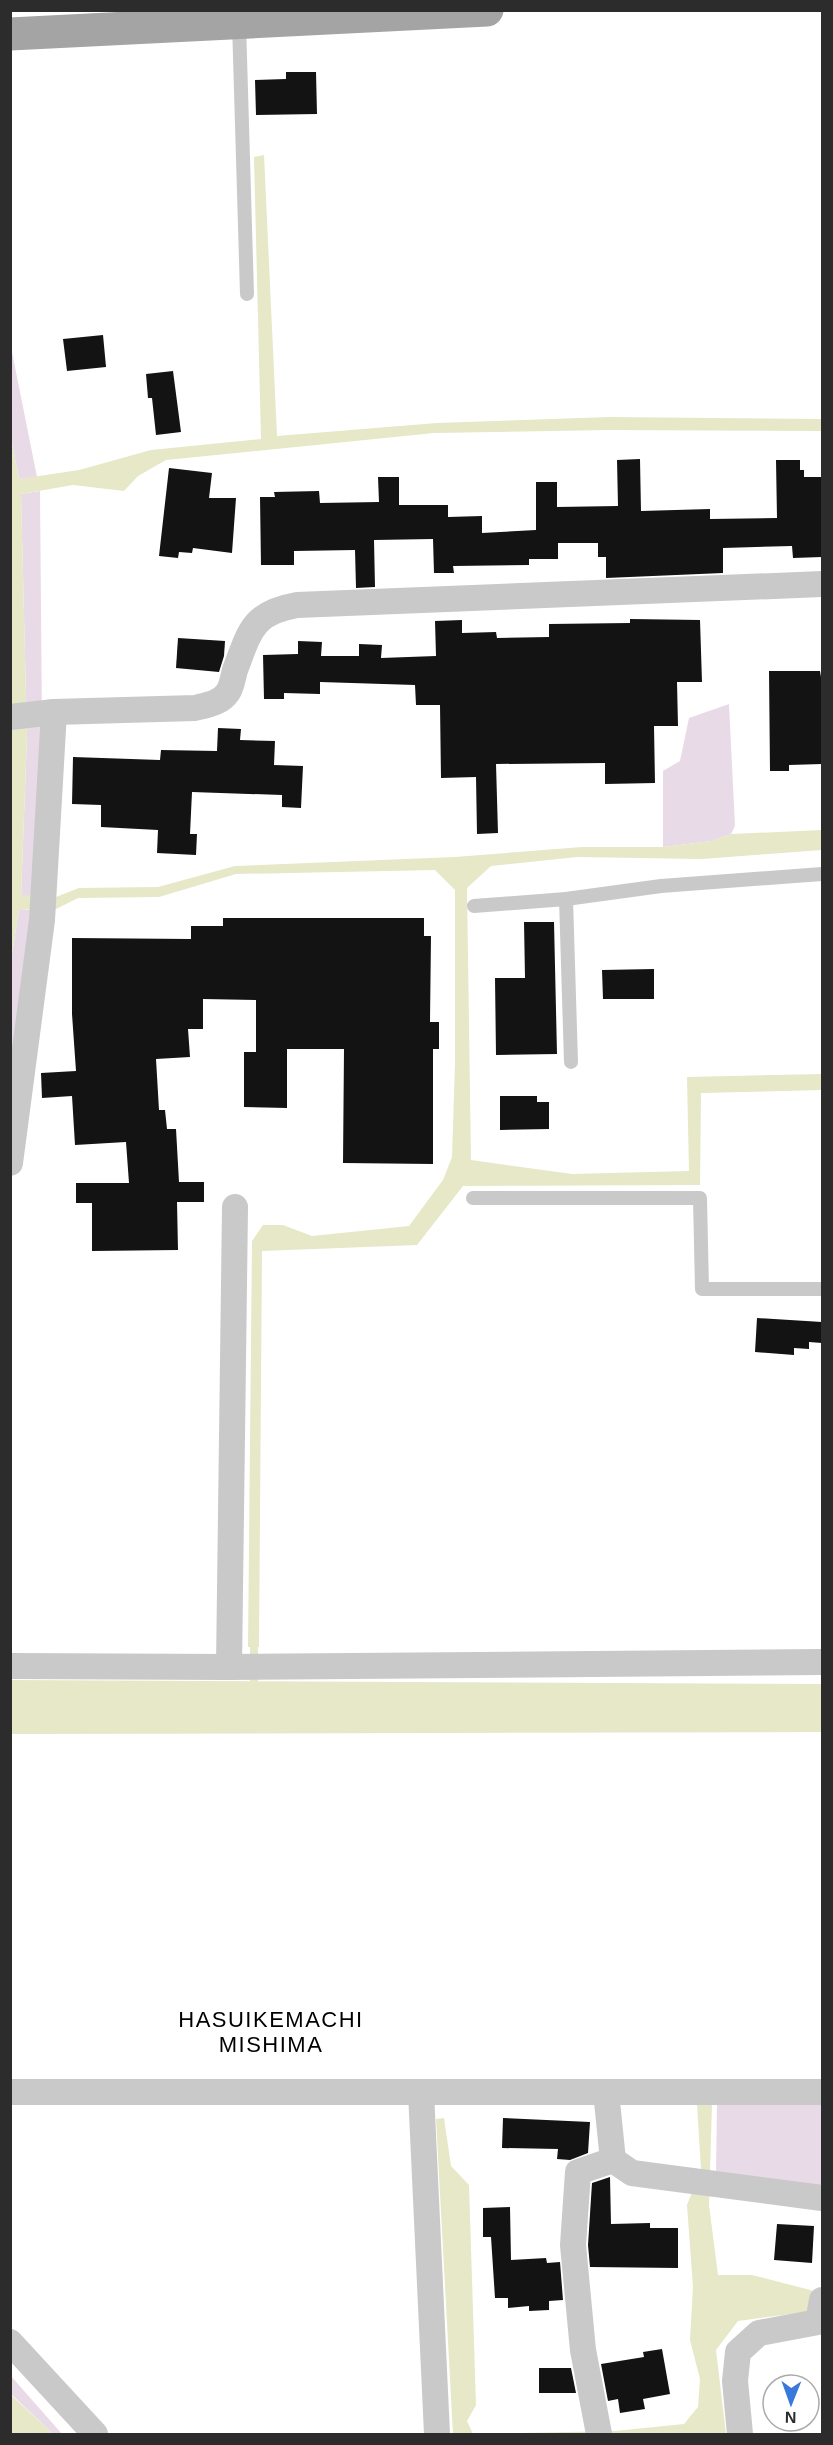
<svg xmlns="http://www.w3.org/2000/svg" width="833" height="2445" font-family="Arial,sans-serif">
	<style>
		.green { fill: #e9dae7 }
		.water { fill: #e6e8c7 }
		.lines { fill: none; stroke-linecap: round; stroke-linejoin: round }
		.stream { stroke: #e6e8c7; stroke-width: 8 }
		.building { fill: #131313 }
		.service { stroke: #c9c9c9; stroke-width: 14 }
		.minor { stroke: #c9c9c9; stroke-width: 26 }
		.primary { stroke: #a4a4a4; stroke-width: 33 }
		.labels { text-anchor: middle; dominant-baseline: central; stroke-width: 6; stroke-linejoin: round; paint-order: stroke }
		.quarter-label { font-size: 22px; letter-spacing: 1.5px; fill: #000; stroke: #fff }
	</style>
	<rect width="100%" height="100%" fill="#fff"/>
	<!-- green -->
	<g class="green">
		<path d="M 10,342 L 37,477 L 19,479 L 11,438 Z"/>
		<path d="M 40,491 L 42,727 L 31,896 L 21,896 L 27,736 L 21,494 Z"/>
		<path d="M 729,704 L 735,826 L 731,834 L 712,841 L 663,847 L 663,771 L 680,761 L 689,718 Z"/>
		<path d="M 19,909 L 32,910 L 11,1108 L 11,961 Z"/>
		<path d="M 717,2100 L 822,2100 L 822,2190 L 716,2176 Z"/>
		<path d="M 10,2375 L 62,2434 L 53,2434 L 11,2394 Z"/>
	</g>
	<!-- water -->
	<g class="water">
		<path d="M 264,155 L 277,436 L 437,423 L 610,417 L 822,419 L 822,431 L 607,430 L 434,433 L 166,460 L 138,476 L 124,491 L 73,485 L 21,494 L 27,736 L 21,895 L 56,897 L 79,888 L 158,887 L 235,866 L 455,857 L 582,847 L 663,847 L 712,841 L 731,834 L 822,830 L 822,850 L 702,859 L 577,857 L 491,866 L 467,888 L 471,1160 L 572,1174 L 689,1171 L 687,1077 L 822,1074 L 822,1090 L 701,1093 L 700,1185 L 463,1186 L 417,1245 L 262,1251 L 259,1647 L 248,1647 L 252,1241 L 263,1225 L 283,1225 L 312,1236 L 409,1226 L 443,1180 L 452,1157 L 455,1063 L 455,890 L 435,870 L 236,874 L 159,897 L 78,898 L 52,911 L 19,909 L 11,961 L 11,438 L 19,479 L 79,470 L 151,450 L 261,439 L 254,157 Z"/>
		<path d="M 11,1680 L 822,1684 L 822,1732 L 11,1734 Z"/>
		<path d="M 697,2104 L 712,2104 L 709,2205 L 718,2275 L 752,2275 L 822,2293 L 822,2316 L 806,2312 L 738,2321 L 716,2350 L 726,2434 L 453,2434 L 436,2119 L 444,2118 L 451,2166 L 469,2185 L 476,2405 L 467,2421 L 473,2434 L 615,2431 L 684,2424 L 698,2407 L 700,2379 L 690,2340 L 693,2287 L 687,2205 L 701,2169 Z"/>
		<path d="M 10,2395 L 11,2395 L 53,2434 L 11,2434 Z"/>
	</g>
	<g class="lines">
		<!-- stream -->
		<path class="stream" d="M 254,1647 L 254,1681"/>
	</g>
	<!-- building -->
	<g class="building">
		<path d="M 286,72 L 316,72 L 317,114 L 256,115 L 255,80 L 286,79 Z"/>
		<path d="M 103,335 L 106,367 L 67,371 L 63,339 Z"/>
		<path d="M 173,371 L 181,432 L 156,435 L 152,398 L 148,398 L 146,374 Z"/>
		<path d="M 640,459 L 641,511 L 710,509 L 710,519 L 777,518 L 776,460 L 800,460 L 800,470 L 804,470 L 804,477 L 822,477 L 822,557 L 793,558 L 792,546 L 723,548 L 723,573 L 606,578 L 606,557 L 598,557 L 598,543 L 558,543 L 558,559 L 529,559 L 529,565 L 453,566 L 454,573 L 434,573 L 433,539 L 374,540 L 375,587 L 356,588 L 355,550 L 294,551 L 294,565 L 261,565 L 260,497 L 275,497 L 274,492 L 319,491 L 320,503 L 379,502 L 378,477 L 399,477 L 399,505 L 448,505 L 448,517 L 482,516 L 482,533 L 536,530 L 536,482 L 557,482 L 557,507 L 618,506 L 617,460 Z"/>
		<path d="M 169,468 L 212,473 L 209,498 L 236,498 L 232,553 L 193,548 L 192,553 L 179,552 L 178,558 L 159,556 Z"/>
		<path d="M 630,619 L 700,620 L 702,682 L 677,682 L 678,726 L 654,726 L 655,783 L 605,784 L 605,763 L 496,764 L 498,833 L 477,834 L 476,777 L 441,778 L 440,705 L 416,705 L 415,685 L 320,682 L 320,694 L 284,693 L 284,699 L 264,699 L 263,655 L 298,654 L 298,641 L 322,642 L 321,656 L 359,656 L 359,644 L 382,645 L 381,658 L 436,656 L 435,621 L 462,620 L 462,633 L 496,632 L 497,638 L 549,637 L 549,624 L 630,623 Z"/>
		<path d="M 178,638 L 225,641 L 224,656 L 219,672 L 176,668 Z"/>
		<path d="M 769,671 L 820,671 L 822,683 L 822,764 L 789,765 L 789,771 L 770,771 Z"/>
		<path d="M 218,728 L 241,729 L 240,740 L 275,741 L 274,765 L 303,766 L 301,808 L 282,807 L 282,795 L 192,792 L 190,834 L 197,834 L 196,855 L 157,853 L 158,830 L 101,827 L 101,805 L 72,804 L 73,757 L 160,760 L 161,750 L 217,751 Z"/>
		<path d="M 223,918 L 424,918 L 424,936 L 431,936 L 430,1022 L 439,1022 L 439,1049 L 433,1049 L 433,1164 L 343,1163 L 344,1049 L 287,1049 L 287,1108 L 244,1107 L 244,1052 L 256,1052 L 256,1000 L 203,999 L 203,1029 L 188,1029 L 190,1057 L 156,1059 L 159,1110 L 165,1110 L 167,1129 L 176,1129 L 179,1182 L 204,1182 L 204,1202 L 177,1202 L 178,1250 L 92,1251 L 92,1203 L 76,1203 L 76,1183 L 129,1183 L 126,1142 L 75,1145 L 72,1096 L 42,1098 L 41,1073 L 76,1071 L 72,1014 L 72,938 L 191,939 L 191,926 L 223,926 Z"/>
		<path d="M 524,922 L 554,922 L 557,1054 L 496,1055 L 495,978 L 525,978 Z"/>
		<path d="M 654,969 L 654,999 L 603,999 L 602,970 Z"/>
		<path d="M 500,1096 L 537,1096 L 537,1102 L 549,1102 L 549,1129 L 500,1130 Z"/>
		<path d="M 757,1318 L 822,1322 L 822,1343 L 809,1342 L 809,1349 L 794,1348 L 794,1355 L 755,1352 Z"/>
		<path d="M 503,2118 L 590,2122 L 588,2153 L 570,2160 L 557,2159 L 558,2149 L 502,2148 Z"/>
		<path d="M 610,2177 L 611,2224 L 650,2223 L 650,2228 L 678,2228 L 678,2268 L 590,2267 L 588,2245 L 592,2183 Z"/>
		<path d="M 510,2207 L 511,2260 L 546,2258 L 547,2263 L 560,2262 L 563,2300 L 549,2301 L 549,2310 L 529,2311 L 529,2306 L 508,2308 L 508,2298 L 495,2298 L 491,2237 L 483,2237 L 483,2208 Z"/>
		<path d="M 777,2224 L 814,2226 L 812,2263 L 774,2260 Z"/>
		<path d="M 662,2349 L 670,2394 L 643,2399 L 645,2409 L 620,2413 L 618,2399 L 608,2401 L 601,2364 L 644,2357 L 643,2352 Z"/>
		<path d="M 539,2368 L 571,2368 L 576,2393 L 539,2393 Z"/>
	</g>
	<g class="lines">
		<!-- service -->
		<g class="service">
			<path d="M 239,23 L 247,294"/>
			<path d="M 566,899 L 571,1062"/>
			<path d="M 474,906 L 566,899 L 661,886 L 822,874"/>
			<path d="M 473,1198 L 700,1198 L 702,1289 L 822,1289"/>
		</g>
		<!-- minor -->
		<g class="minor">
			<path d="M 10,717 L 54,712 L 195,708 C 207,705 221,703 228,692 C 232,686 233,677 235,670 C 250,631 252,613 297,605 L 822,584"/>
			<path d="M 10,1163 L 42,920 L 54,712"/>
			<path d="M 10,1666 L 229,1667 L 822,1662"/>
			<path d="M 229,1667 L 235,1207"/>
			<path d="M 10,2092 L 822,2092"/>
			<path d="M 421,2092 L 437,2434"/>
			<path d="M 606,2092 L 613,2160 L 632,2173 L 822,2198"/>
			<path d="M 10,2342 L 95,2434"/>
			<path d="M 599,2434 L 583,2350 L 573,2245 L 578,2172 L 613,2160"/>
			<path d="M 740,2434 L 735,2381 L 738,2352 L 759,2333 L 818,2322 L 822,2300"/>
		</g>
		<!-- primary -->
		<path class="primary" d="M 10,34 L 487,10"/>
	</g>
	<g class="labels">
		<!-- quarter labels -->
		<g class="quarter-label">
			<text x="271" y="2019">HASUIKEMACHI<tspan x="271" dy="25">MISHIMA</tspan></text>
		</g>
	</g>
	<!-- border -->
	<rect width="833" height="2445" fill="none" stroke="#2c2c2c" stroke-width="24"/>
	<!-- north arrow -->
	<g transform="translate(791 2403) rotate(181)"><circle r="28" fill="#ffffff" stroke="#ababab" stroke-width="1.5"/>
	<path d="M0-4.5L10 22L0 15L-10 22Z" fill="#387ad9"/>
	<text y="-9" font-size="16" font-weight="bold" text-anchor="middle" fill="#2c2c2c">N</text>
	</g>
</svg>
